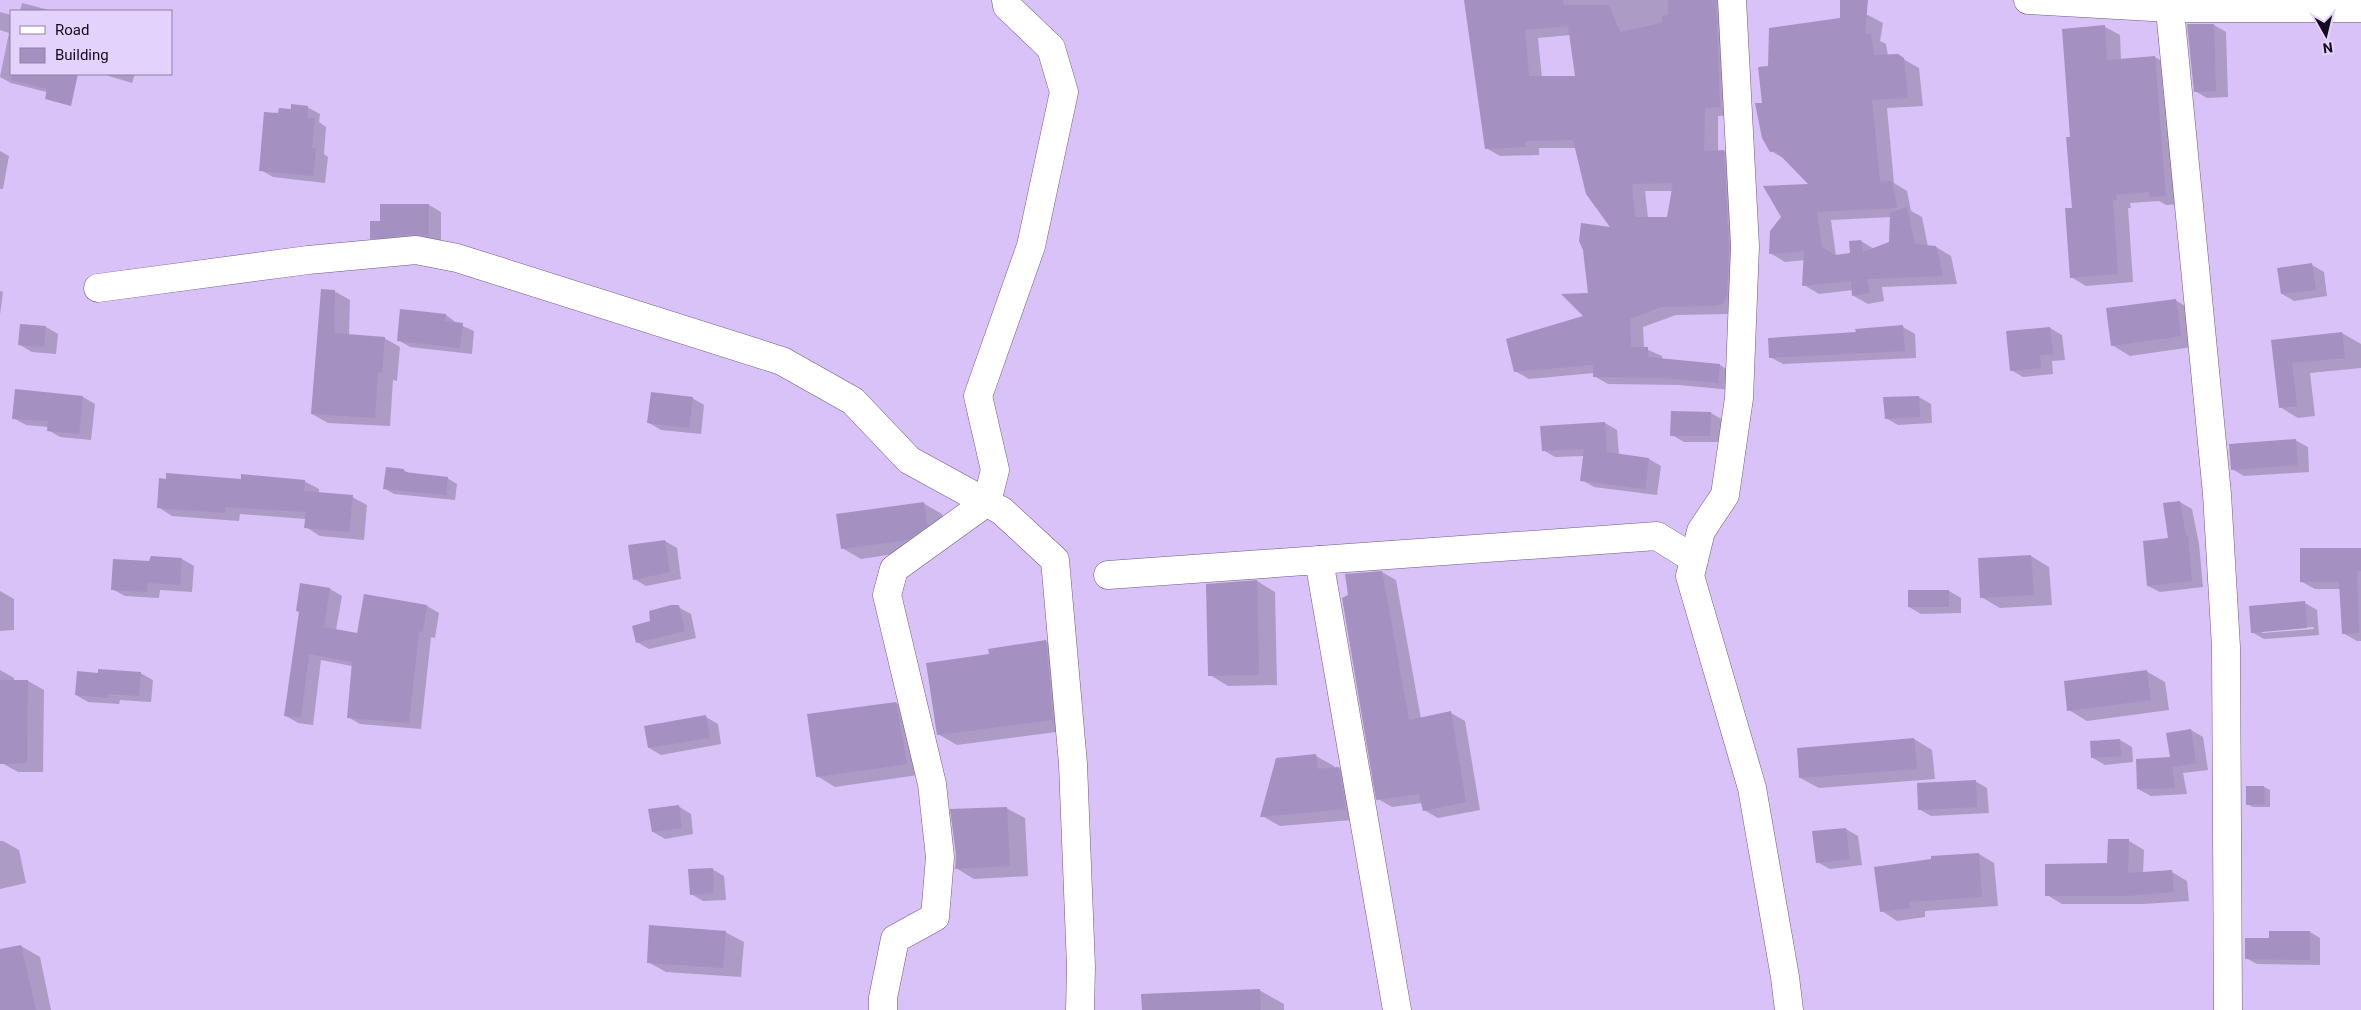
<svg xmlns="http://www.w3.org/2000/svg" width="2361" height="1010" font-family="Roboto,sans-serif">
	<style>
		.shadow { fill: #0003; fill-rule: evenodd }
		.building { fill: #a590c2; fill-rule: evenodd }
		.lines { fill: none; stroke-linecap: round; stroke-linejoin: round }
		.minor-casing { stroke: #6e5a88; stroke-width: 29 }
		.minor { stroke: #fff; stroke-width: 28 }
	</style>
	<rect width="100%" height="100%" fill="#d8c2f7"/>
	<!-- shadow -->
	<g class="shadow">
		<path d="M 1466,0 L 1729,0 L 1734,115 L 1718,116 L 1718,151 L 1724,151 L 1738,159 L 1737,311 L 1727,314 L 1676,315 L 1643,327 L 1644,348 L 1662,356 L 1662,359 L 1720,365 L 1733,373 L 1732,390 L 1679,385 L 1608,384 L 1594,376 L 1594,373 L 1529,379 L 1515,371 L 1585,317 L 1589,295 L 1613,228 L 1576,148 L 1539,148 L 1539,155 L 1500,156 L 1486,148 ZM 1570,35 L 1576,77 L 1542,78 L 1538,38 ZM 1645,191 L 1672,191 L 1668,219 L 1648,218 Z"/>
		<path d="M 22,3 L 53,11 L 20,11 Z"/>
		<path d="M 0,12 L 11,15 L 11,74 L 63,74 L 58,95 L 11,83 L 0,77 L 9,33 L 0,30 Z"/>
		<path d="M 1868,15 L 1883,23 L 1880,41 L 1886,44 L 1888,56 L 1898,56 L 1919,68 L 1923,106 L 1887,108 L 1894,183 L 1907,191 L 1911,211 L 1922,217 L 1928,247 L 1936,247 L 1951,256 L 1957,284 L 1882,287 L 1884,301 L 1868,304 L 1854,296 L 1853,290 L 1819,294 L 1804,285 L 1805,260 L 1785,262 L 1770,253 L 1811,186 L 1785,159 L 1771,151 L 1763,104 L 1769,68 L 1770,29 ZM 1891,217 L 1890,242 L 1874,249 L 1861,241 L 1851,254 L 1836,256 L 1831,220 Z"/>
		<path d="M 2214,25 L 2226,32 L 2228,97 L 2207,98 L 2195,91 Z"/>
		<path d="M 2105,27 L 2120,35 L 2121,60 L 2155,57 L 2170,66 L 2181,204 L 2166,205 L 2159,201 L 2130,203 L 2131,208 L 2128,208 L 2133,282 L 2086,286 L 2071,277 L 2073,209 L 2071,138 Z"/>
		<path d="M 102,74 L 135,74 L 132,83 Z"/>
		<path d="M 307,107 L 320,114 L 319,122 L 326,127 L 324,154 L 328,157 L 325,183 L 273,177 L 261,170 L 292,110 Z"/>
		<path d="M 0,151 L 9,156 L 3,189 L 0,189 Z"/>
		<path d="M 429,205 L 441,212 L 441,243 L 384,245 L 372,238 L 381,222 Z"/>
		<path d="M 2312,265 L 2324,272 L 2327,296 L 2294,301 L 2282,294 Z"/>
		<path d="M 0,291 L 3,292 L 0,315 Z"/>
		<path d="M 334,291 L 350,300 L 349,335 L 384,338 L 400,347 L 397,381 L 393,380 L 390,426 L 328,423 L 312,414 Z"/>
		<path d="M 2175,300 L 2194,311 L 2199,346 L 2130,356 L 2112,345 Z"/>
		<path d="M 446,315 L 458,324 L 474,331 L 472,354 L 410,347 L 398,340 Z"/>
		<path d="M 46,327 L 58,334 L 56,354 L 32,352 L 20,345 Z"/>
		<path d="M 1903,327 L 1915,334 L 1916,358 L 1783,364 L 1770,357 L 1857,333 Z"/>
		<path d="M 2050,328 L 2062,335 L 2065,360 L 2052,361 L 2053,374 L 2023,377 L 2011,370 Z"/>
		<path d="M 2342,333 L 2361,344 L 2361,368 L 2310,373 L 2315,416 L 2298,418 L 2280,407 L 2273,341 Z"/>
		<path d="M 83,397 L 95,404 L 91,440 L 60,437 L 48,430 L 48,427 L 26,425 L 13,418 Z"/>
		<path d="M 1919,397 L 1931,404 L 1932,423 L 1898,425 L 1886,418 Z"/>
		<path d="M 692,398 L 704,405 L 701,434 L 661,430 L 649,423 Z"/>
		<path d="M 1711,413 L 1723,420 L 1722,442 L 1684,442 L 1672,435 Z"/>
		<path d="M 1605,423 L 1617,430 L 1619,455 L 1649,459 L 1661,466 L 1657,495 L 1594,487 L 1582,480 L 1585,456 L 1555,457 L 1543,450 Z"/>
		<path d="M 2295,440 L 2308,447 L 2309,472 L 2244,476 L 2232,469 Z"/>
		<path d="M 404,470 L 410,474 L 447,478 L 457,484 L 455,500 L 394,494 L 384,488 Z"/>
		<path d="M 304,481 L 319,489 L 319,493 L 352,497 L 367,505 L 364,540 L 320,536 L 306,527 L 306,519 L 240,514 L 239,521 L 172,516 L 158,507 Z"/>
		<path d="M 2180,502 L 2192,509 L 2199,544 L 2203,587 L 2160,592 L 2148,586 L 2169,540 Z"/>
		<path d="M 923,503 L 942,514 L 945,536 L 927,549 L 861,559 L 842,548 Z"/>
		<path d="M 665,541 L 677,548 L 681,579 L 646,586 L 634,579 Z"/>
		<path d="M 2361,549 L 2361,641 L 2357,641 L 2343,633 L 2341,589 L 2315,589 L 2302,582 Z"/>
		<path d="M 2031,556 L 2049,567 L 2052,605 L 2000,608 L 1981,597 Z"/>
		<path d="M 152,557 L 182,559 L 194,566 L 192,592 L 160,590 L 159,598 L 125,596 L 112,589 L 150,563 Z"/>
		<path d="M 1382,572 L 1396,580 L 1421,719 L 1451,713 L 1465,721 L 1480,810 L 1438,818 L 1424,810 L 1422,803 L 1392,807 L 1378,799 Z"/>
		<path d="M 1257,581 L 1275,592 L 1277,685 L 1228,686 L 1210,675 Z"/>
		<path d="M 301,585 L 330,589 L 342,596 L 336,630 L 358,634 L 427,606 L 439,613 L 435,638 L 431,637 L 421,729 L 360,724 L 348,717 L 352,666 L 321,660 L 313,725 L 298,723 L 286,716 L 301,613 Z"/>
		<path d="M 0,591 L 14,599 L 14,630 L 0,631 Z"/>
		<path d="M 1949,591 L 1961,598 L 1961,613 L 1921,614 L 1909,607 Z"/>
		<path d="M 2305,603 L 2317,610 L 2319,635 L 2264,639 L 2252,632 ZM 2313,627 L 2314,629 L 2262,633 L 2262,631 Z"/>
		<path d="M 678,607 L 691,614 L 696,638 L 649,649 L 637,642 L 651,622 Z"/>
		<path d="M 1046,641 L 1064,652 L 1071,730 L 957,745 L 938,734 L 990,655 L 989,650 Z"/>
		<path d="M 0,670 L 14,678 L 14,681 L 28,681 L 44,690 L 43,772 L 18,772 L 0,762 Z"/>
		<path d="M 2146,671 L 2165,682 L 2169,710 L 2087,721 L 2069,710 Z"/>
		<path d="M 140,673 L 153,680 L 151,702 L 120,700 L 119,704 L 88,702 L 76,695 L 99,674 Z"/>
		<path d="M 896,703 L 914,714 L 925,774 L 835,787 L 817,776 Z"/>
		<path d="M 706,717 L 718,724 L 721,744 L 661,755 L 649,748 Z"/>
		<path d="M 2191,730 L 2203,737 L 2208,770 L 2183,773 L 2187,794 L 2151,796 L 2138,789 L 2172,759 Z"/>
		<path d="M 1914,739 L 1932,750 L 1935,779 L 1819,788 L 1800,778 Z"/>
		<path d="M 2120,740 L 2132,747 L 2133,762 L 2105,765 L 2093,758 Z"/>
		<path d="M 1316,756 L 1334,766 L 1335,769 L 1339,768 L 1357,779 L 1364,819 L 1280,826 L 1262,816 Z"/>
		<path d="M 1975,781 L 1987,788 L 1989,813 L 1931,816 L 1919,809 Z"/>
		<path d="M 2247,787 L 2264,787 L 2270,790 L 2270,807 L 2253,807 L 2247,804 Z"/>
		<path d="M 678,806 L 691,814 L 693,834 L 665,839 L 653,832 Z"/>
		<path d="M 1006,808 L 1025,818 L 1028,876 L 974,879 L 956,868 Z"/>
		<path d="M 1846,829 L 1858,836 L 1862,865 L 1830,869 L 1817,862 Z"/>
		<path d="M 0,841 L 3,841 L 19,850 L 26,883 L 0,889 Z"/>
		<path d="M 2129,841 L 2144,850 L 2143,874 L 2172,872 L 2187,881 L 2189,901 L 2144,904 L 2062,904 L 2047,895 L 2108,865 Z"/>
		<path d="M 1979,854 L 1994,863 L 1998,906 L 1925,911 L 1925,917 L 1897,921 L 1882,911 Z"/>
		<path d="M 712,869 L 724,876 L 726,900 L 703,901 L 691,894 Z"/>
		<path d="M 725,932 L 744,942 L 741,977 L 666,972 L 648,962 Z"/>
		<path d="M 2271,932 L 2310,932 L 2320,938 L 2320,965 L 2257,964 L 2246,958 L 2271,939 Z"/>
		<path d="M 21,946 L 40,957 L 51,1010 L 0,1010 L 0,951 Z"/>
		<path d="M 1259,990 L 1284,1004 L 1284,1010 L 1143,1010 Z"/>
	</g>
	<!-- building -->
	<g class="building">
		<path d="M 1464,0 L 1563,0 L 1564,5 L 1609,5 L 1620,32 L 1662,23 L 1662,16 L 1668,15 L 1668,0 L 1716,0 L 1720,107 L 1705,108 L 1704,151 L 1724,150 L 1729,250 L 1727,295 L 1723,304 L 1713,306 L 1661,307 L 1630,319 L 1631,347 L 1648,347 L 1648,357 L 1720,364 L 1718,383 L 1664,378 L 1593,377 L 1593,365 L 1514,372 L 1506,339 L 1583,316 L 1561,294 L 1588,293 L 1583,250 L 1579,241 L 1581,223 L 1610,227 L 1586,194 L 1573,140 L 1525,141 L 1525,147 L 1485,149 ZM 1568,26 L 1575,76 L 1529,76 L 1525,30 ZM 1673,183 L 1667,217 L 1635,217 L 1632,184 Z"/>
		<path d="M 1840,0 L 1868,0 L 1865,34 L 1871,34 L 1874,55 L 1898,54 L 1904,58 L 1908,98 L 1872,100 L 1880,182 L 1892,181 L 1897,208 L 1817,212 L 1822,247 L 1835,255 L 1850,253 L 1849,241 L 1861,240 L 1863,252 L 1889,242 L 1890,213 L 1907,207 L 1915,244 L 1936,246 L 1943,276 L 1867,279 L 1870,293 L 1852,296 L 1851,281 L 1802,286 L 1804,251 L 1769,254 L 1770,231 L 1781,217 L 1763,186 L 1808,184 L 1776,151 L 1770,152 L 1762,138 L 1755,103 L 1762,103 L 1758,67 L 1768,66 L 1769,28 L 1840,18 Z"/>
		<path d="M 2187,24 L 2214,24 L 2216,91 L 2194,92 Z"/>
		<path d="M 2105,25 L 2107,60 L 2155,56 L 2166,196 L 2150,197 L 2149,192 L 2116,195 L 2117,200 L 2113,200 L 2118,274 L 2070,278 L 2065,208 L 2072,208 L 2066,137 L 2070,137 L 2062,29 Z"/>
		<path d="M 12,74 L 78,74 L 71,106 L 45,99 L 47,89 L 11,80 Z"/>
		<path d="M 291,104 L 308,106 L 307,118 L 315,118 L 312,148 L 316,148 L 313,176 L 259,171 L 264,112 L 278,113 L 279,108 L 291,109 Z"/>
		<path d="M 380,204 L 429,204 L 429,237 L 415,234 L 370,239 L 370,221 L 380,221 Z"/>
		<path d="M 2312,263 L 2316,290 L 2281,294 L 2277,268 Z"/>
		<path d="M 321,289 L 335,290 L 334,333 L 385,337 L 382,373 L 378,372 L 375,418 L 311,414 Z"/>
		<path d="M 2176,299 L 2181,336 L 2111,346 L 2106,308 Z"/>
		<path d="M 400,309 L 446,314 L 445,321 L 463,323 L 460,348 L 397,341 Z"/>
		<path d="M 20,324 L 46,326 L 44,347 L 18,345 Z"/>
		<path d="M 1903,325 L 1905,351 L 1769,358 L 1768,338 L 1856,332 L 1855,329 Z"/>
		<path d="M 2050,327 L 2053,354 L 2040,355 L 2041,368 L 2010,371 L 2006,331 Z"/>
		<path d="M 2342,332 L 2345,358 L 2292,363 L 2297,406 L 2279,408 L 2271,340 Z"/>
		<path d="M 15,389 L 83,396 L 79,434 L 47,431 L 48,421 L 12,419 Z"/>
		<path d="M 651,392 L 693,397 L 689,428 L 647,423 Z"/>
		<path d="M 1919,396 L 1920,417 L 1885,419 L 1883,397 Z"/>
		<path d="M 1671,411 L 1711,412 L 1710,436 L 1670,436 Z"/>
		<path d="M 1605,422 L 1607,452 L 1649,458 L 1645,489 L 1580,481 L 1584,449 L 1542,451 L 1540,426 Z"/>
		<path d="M 2296,439 L 2298,465 L 2231,470 L 2229,444 Z"/>
		<path d="M 386,467 L 404,469 L 404,472 L 448,477 L 446,495 L 383,489 Z"/>
		<path d="M 166,473 L 241,479 L 241,474 L 305,480 L 304,491 L 353,495 L 349,532 L 304,528 L 306,512 L 226,507 L 225,513 L 157,508 L 159,478 L 166,479 Z"/>
		<path d="M 2180,501 L 2186,536 L 2188,536 L 2192,581 L 2147,586 L 2143,541 L 2168,538 L 2163,503 Z"/>
		<path d="M 924,502 L 927,526 L 908,540 L 841,549 L 836,514 Z"/>
		<path d="M 665,540 L 670,572 L 633,580 L 628,545 Z"/>
		<path d="M 2300,548 L 2361,548 L 2361,571 L 2357,571 L 2359,633 L 2342,634 L 2339,582 L 2300,582 Z"/>
		<path d="M 2031,555 L 2034,595 L 1980,598 L 1978,558 Z"/>
		<path d="M 151,556 L 182,558 L 180,585 L 148,583 L 147,592 L 111,590 L 113,559 L 149,561 Z"/>
		<path d="M 1382,571 L 1409,720 L 1451,711 L 1466,802 L 1423,811 L 1419,794 L 1376,800 L 1342,598 L 1348,595 L 1345,574 Z"/>
		<path d="M 1257,580 L 1259,675 L 1208,676 L 1206,584 Z"/>
		<path d="M 300,583 L 330,588 L 324,627 L 357,633 L 364,594 L 427,605 L 423,632 L 419,631 L 409,723 L 347,718 L 352,662 L 309,654 L 301,718 L 284,716 L 299,612 L 296,611 Z"/>
		<rect x="1908" y="590" width="41" height="17"/>
		<path d="M 2305,601 L 2307,628 L 2251,633 L 2249,606 Z"/>
		<path d="M 671,605 L 679,605 L 685,631 L 636,643 L 632,626 L 650,621 L 649,611 Z"/>
		<path d="M 1046,640 L 1053,720 L 937,735 L 926,663 L 989,654 L 988,649 Z"/>
		<path d="M 98,669 L 141,672 L 139,696 L 108,694 L 108,698 L 75,695 L 77,671 L 98,673 Z"/>
		<path d="M 2147,670 L 2151,700 L 2067,711 L 2064,681 Z"/>
		<path d="M 0,680 L 28,680 L 27,763 L 0,764 Z"/>
		<path d="M 896,702 L 907,764 L 816,777 L 807,714 Z"/>
		<path d="M 706,715 L 710,738 L 648,748 L 644,726 Z"/>
		<path d="M 2191,729 L 2196,763 L 2172,767 L 2172,765 L 2175,788 L 2137,789 L 2136,759 L 2170,757 L 2166,733 Z"/>
		<path d="M 1914,738 L 1917,769 L 1799,778 L 1797,748 Z"/>
		<path d="M 2120,739 L 2121,756 L 2091,758 L 2090,741 Z"/>
		<path d="M 1316,754 L 1318,769 L 1339,767 L 1346,809 L 1260,817 L 1276,758 Z"/>
		<path d="M 1976,780 L 1977,807 L 1918,810 L 1917,783 Z"/>
		<path d="M 2246,786 L 2264,786 L 2265,804 L 2246,805 Z"/>
		<path d="M 679,805 L 682,828 L 652,832 L 648,809 Z"/>
		<path d="M 1007,807 L 1010,866 L 955,869 L 956,855 L 950,809 Z"/>
		<path d="M 1846,828 L 1850,859 L 1816,863 L 1812,831 Z"/>
		<path d="M 2108,839 L 2129,839 L 2128,873 L 2172,870 L 2174,892 L 2127,896 L 2045,896 L 2045,864 L 2107,863 Z"/>
		<path d="M 1979,853 L 1982,897 L 1909,902 L 1910,908 L 1880,912 L 1874,867 L 1931,859 L 1931,856 Z"/>
		<path d="M 713,868 L 714,893 L 690,895 L 688,869 Z"/>
		<path d="M 649,925 L 726,931 L 723,968 L 647,963 Z"/>
		<path d="M 2269,931 L 2310,931 L 2310,960 L 2245,959 L 2245,938 L 2269,938 Z"/>
		<path d="M 21,945 L 36,1010 L 0,1010 L 0,949 Z"/>
		<path d="M 1260,989 L 1261,1010 L 1142,1010 L 1141,994 Z"/>
	</g>
	<g class="lines">
		<defs>
			<g id="minor">
				<path d="M 1732,0 L 1745,246 L 1739,398 L 1725,495 L 1701,531 L 1690,576 L 1752,788 L 1785,977 L 1789,1010"/>
				<path d="M 2028,0 L 2170,8 L 2361,8"/>
				<path d="M 2169,0 L 2217,494 L 2226,647 L 2228,1010"/>
				<path d="M 98,288 L 308,260 L 416,250 L 457,258 L 782,361 L 853,401 L 909,460 L 1002,511 L 1055,560 L 1073,764 L 1081,967 L 1080,1010"/>
				<path d="M 1319,560 L 1397,1010"/>
				<path d="M 1108,575 L 1657,536 L 1694,559"/>
				<path d="M 883,1010 L 883,998 L 895,939 L 935,917 L 940,857 L 932,784 L 887,595 L 894,569 L 987,502 L 995,470 L 978,396 L 1031,246 L 1064,92 L 1051,48 L 1007,6 L 1006,0"/>
			</g>
		</defs>
		<!-- minor casing -->
		<use href="#minor" class="minor-casing"/>
		<!-- minor -->
		<use href="#minor" class="minor"/>
	</g>
	<!-- legend -->
	<rect x="10" y="10" width="162" height="65" fill="#e3d2fc" stroke="#9082a3"/>
	<rect x="20" y="26" width="25" height="8" fill="#ffffff" stroke="#9082a3"/>
	<text x="55" y="35" font-size="15" fill="#130b1d">Road</text>
	<rect x="20" y="48" width="25" height="15" fill="#a590c2" stroke="#9082a3"/>
	<text x="55" y="60" font-size="15" fill="#130b1d">Building</text>
	<!-- north arrow -->
	<g transform="translate(2326 35) rotate(172)" stroke="#e3d2fc" stroke-width="4" paint-order="stroke">
	<path d="M0-4L9 19L0 12L-9 19Z" fill="#130b1d"/>
	<text y="-8" font-size="14" font-weight="bold" text-anchor="middle" fill="#130b1d">N</text>
	</g>
</svg>
